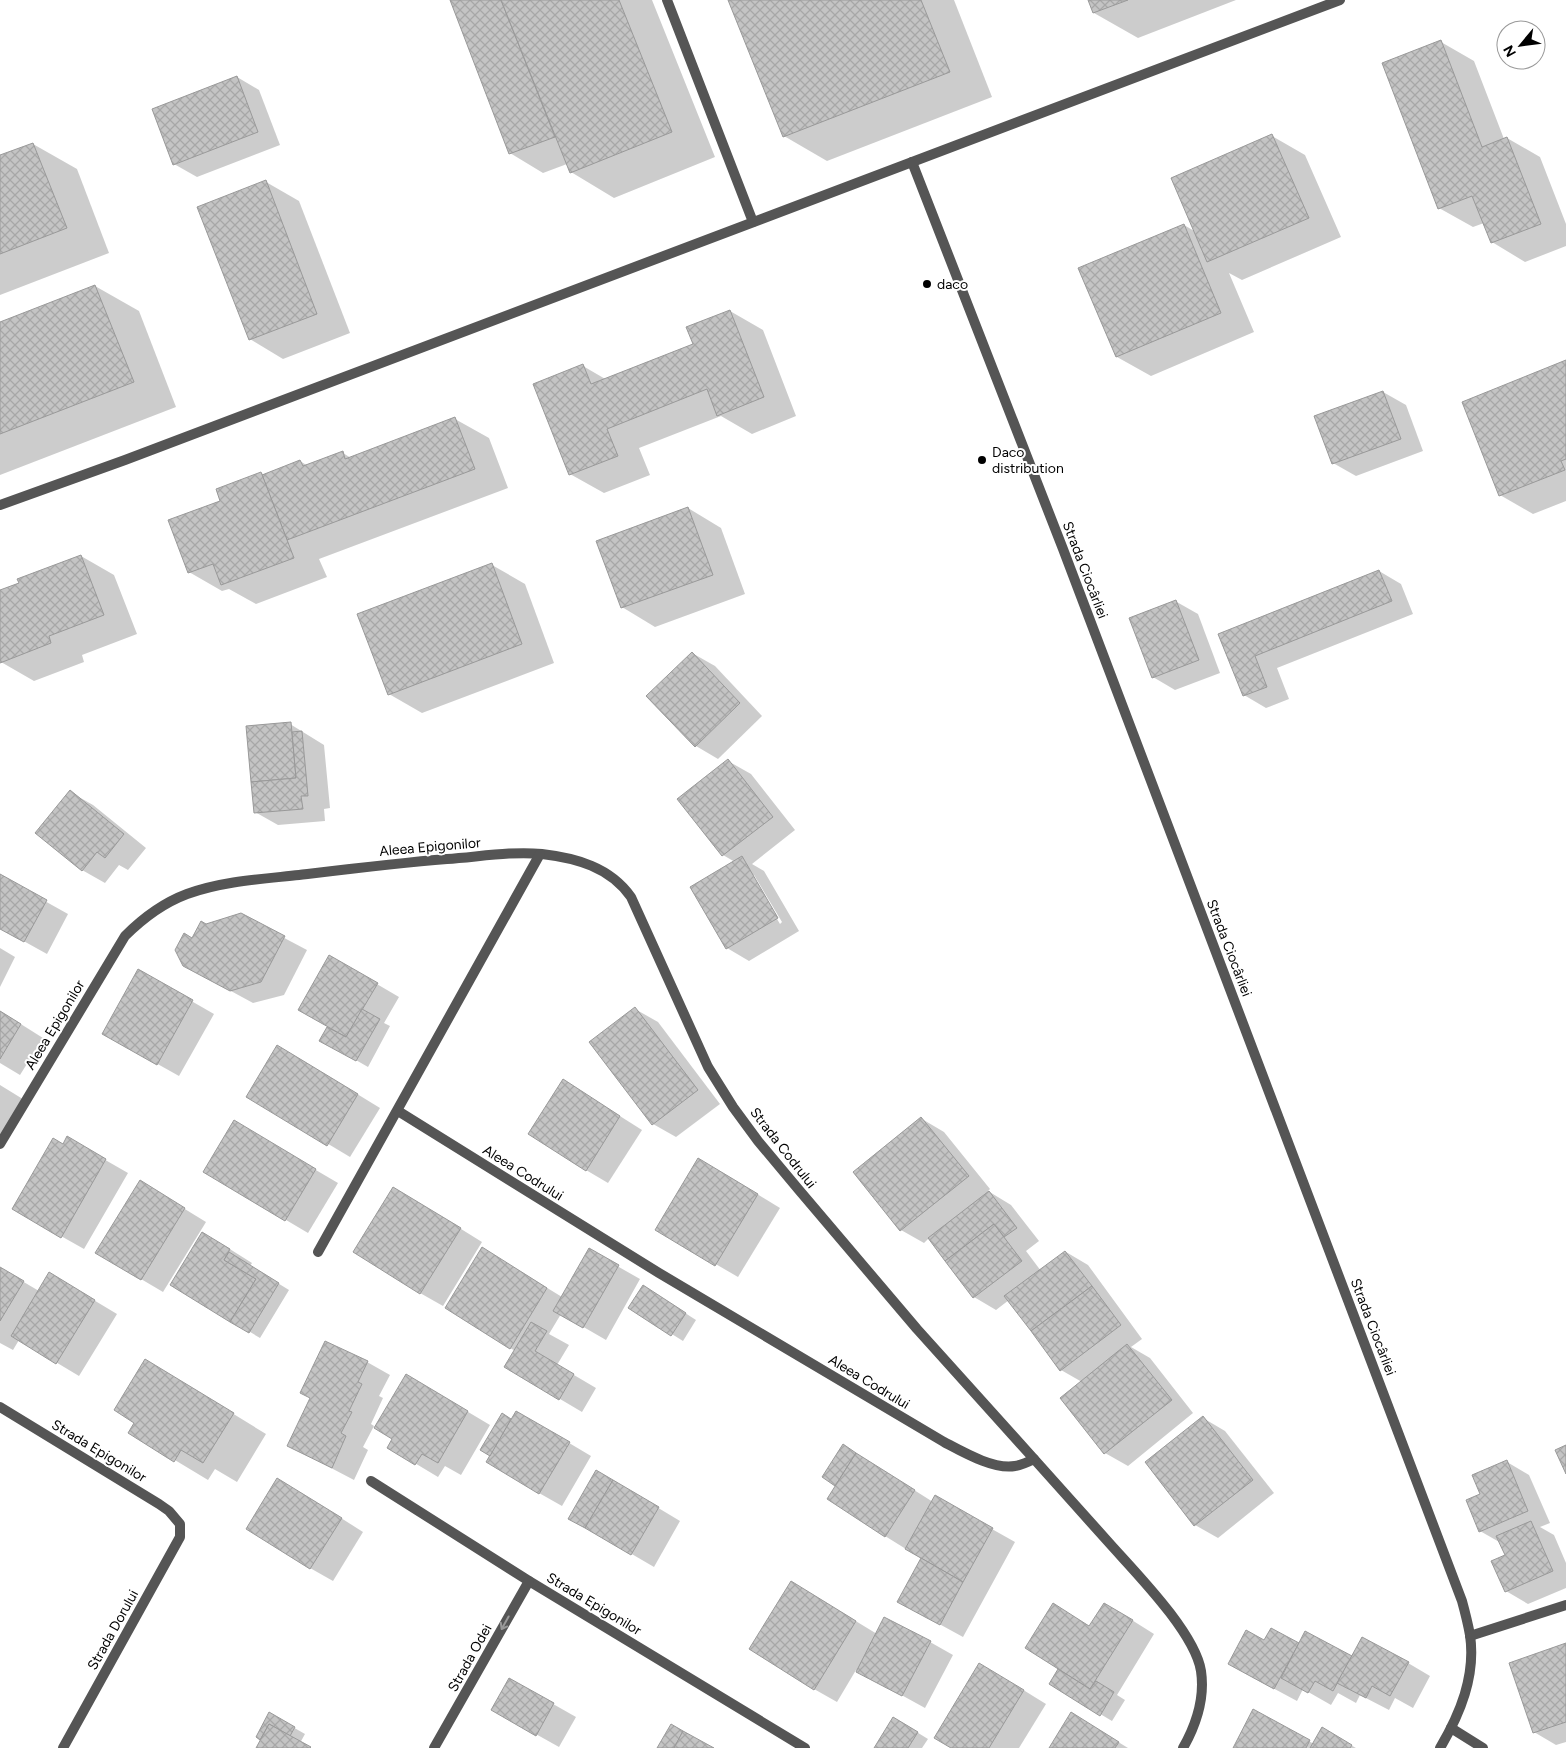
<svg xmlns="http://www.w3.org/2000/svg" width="1566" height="1748" font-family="Figtree,sans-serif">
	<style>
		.shadow { fill: #0003; fill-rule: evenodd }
		.building { fill: url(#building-cross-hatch); stroke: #999 }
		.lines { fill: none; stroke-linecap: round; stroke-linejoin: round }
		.lane { stroke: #555; stroke-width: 10 }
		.street { stroke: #555; stroke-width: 10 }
		.oneway { stroke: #999 }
		.poi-dot { fill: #000; stroke: #fff; stroke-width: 2 }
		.labels { text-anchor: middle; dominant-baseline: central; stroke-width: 4; stroke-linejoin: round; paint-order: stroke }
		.poi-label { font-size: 14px; fill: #000; stroke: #fff; text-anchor: start }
		.street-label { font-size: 14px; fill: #000; stroke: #fff }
	</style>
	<defs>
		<pattern id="building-cross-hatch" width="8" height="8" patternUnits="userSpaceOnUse" patternTransform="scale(1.25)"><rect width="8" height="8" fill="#c4c4c4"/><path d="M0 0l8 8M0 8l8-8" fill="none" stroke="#a7a7a7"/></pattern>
	</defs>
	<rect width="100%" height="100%" fill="#fff"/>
	<!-- shadow -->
	<g class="shadow">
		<path d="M 451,0 L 652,0 L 715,157 L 614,198 L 571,172 L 567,164 L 543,173 L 510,153 Z"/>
		<path d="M 732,0 L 954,0 L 992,97 L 827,161 L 784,136 Z"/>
		<path d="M 1089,0 L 1236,0 L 1138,38 L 1094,13 Z"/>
		<path d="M 1441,42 L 1474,61 L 1504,139 L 1507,138 L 1540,157 L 1566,224 L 1566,246 L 1525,262 L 1492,242 L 1484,223 L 1473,227 L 1439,208 Z"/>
		<path d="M 237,77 L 259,90 L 280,145 L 197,177 L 174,164 Z"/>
		<path d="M 1272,136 L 1305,155 L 1341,237 L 1242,280 L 1229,273 L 1254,332 L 1151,376 L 1117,357 L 1080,269 L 1184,225 L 1196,232 Z"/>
		<path d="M 33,144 L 77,169 L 109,253 L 0,295 L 0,157 Z"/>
		<path d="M 266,182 L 299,201 L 350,333 L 283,359 L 250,339 Z"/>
		<path d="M 95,286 L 139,311 L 176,407 L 0,475 L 0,323 Z"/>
		<path d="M 730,311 L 763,330 L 796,416 L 752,434 L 721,416 L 639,448 L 650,475 L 604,493 L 570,474 L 583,366 L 607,380 L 695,345 Z"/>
		<path d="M 1566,362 L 1566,501 L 1533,514 L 1500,495 Z"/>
		<path d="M 1383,392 L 1406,405 L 1423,451 L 1356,476 L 1333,463 Z"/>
		<path d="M 455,419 L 489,438 L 508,488 L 319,559 L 327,577 L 256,604 L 229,589 L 222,591 L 189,572 L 261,473 L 265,475 L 300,461 L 308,466 L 343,453 L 351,458 Z"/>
		<path d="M 688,508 L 721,528 L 745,594 L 655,627 L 622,607 Z"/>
		<path d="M 81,556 L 114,575 L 137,634 L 82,655 L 84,662 L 34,681 L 1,662 L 0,659 L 0,591 Z"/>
		<path d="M 492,565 L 525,584 L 554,663 L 422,713 L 389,694 Z"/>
		<path d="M 1379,571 L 1401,584 L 1413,614 L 1277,668 L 1289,699 L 1266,708 L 1244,695 L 1220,635 Z"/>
		<path d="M 1175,601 L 1198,614 L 1220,673 L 1175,690 L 1153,677 Z"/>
		<path d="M 692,653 L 715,666 L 762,716 L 718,759 L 696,746 Z"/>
		<path d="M 290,724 L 324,745 L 330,808 L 324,809 L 325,821 L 278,825 L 255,812 Z"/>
		<path d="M 728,761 L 751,774 L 795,830 L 752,864 L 764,871 L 799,931 L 749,961 L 727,948 L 735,862 L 723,855 L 679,799 ZM 751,875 L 754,875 L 782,922 L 780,924 Z"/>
		<path d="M 70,792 L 93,805 L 146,848 L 128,870 L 119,865 L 105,883 L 82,870 Z"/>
		<path d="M 0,876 L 68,914 L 47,954 L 0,928 Z"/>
		<path d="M 241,915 L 307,950 L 284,995 L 253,1003 L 207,978 L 193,939 L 206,926 Z"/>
		<path d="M 0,948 L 15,957 L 0,987 Z"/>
		<path d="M 329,956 L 399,997 L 384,1023 L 390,1026 L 368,1067 L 321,1040 L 340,1035 L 341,1033 Z"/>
		<path d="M 139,971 L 214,1014 L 179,1076 L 104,1034 Z"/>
		<path d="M 635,1009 L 658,1022 L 720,1104 L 676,1137 L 653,1124 L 590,1043 Z"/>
		<path d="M 0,1011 L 43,1038 L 20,1075 L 0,1063 Z"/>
		<path d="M 300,1059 L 380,1108 L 350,1157 L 248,1096 Z"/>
		<path d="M 0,1085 L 26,1101 L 0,1143 Z"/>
		<path d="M 585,1094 L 642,1130 L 608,1183 L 586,1170 Z"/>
		<path d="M 922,1119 L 944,1132 L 990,1189 L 988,1191 L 1011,1205 L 1039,1241 L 1026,1251 L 1041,1271 L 1066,1252 L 1088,1265 L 1142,1339 L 1131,1347 L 1150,1358 L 1193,1413 L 1128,1466 L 1105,1453 L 1082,1382 L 1061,1370 L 1009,1300 L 996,1310 L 974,1297 L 929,1238 L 924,1243 L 901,1230 Z"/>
		<path d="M 256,1135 L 338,1183 L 308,1233 L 205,1172 Z"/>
		<path d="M 67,1138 L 128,1173 L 84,1249 L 13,1209 L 64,1145 Z"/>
		<path d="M 721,1172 L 780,1208 L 738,1277 L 657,1230 Z"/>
		<path d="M 162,1195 L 206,1222 L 163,1292 L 141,1279 Z"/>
		<path d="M 416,1201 L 482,1242 L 443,1306 L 420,1293 Z"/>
		<path d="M 225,1246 L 252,1263 L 250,1266 L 289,1290 L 260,1338 L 172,1285 Z"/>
		<path d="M 589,1250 L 640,1279 L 606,1340 L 561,1314 L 549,1334 L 569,1345 L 557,1365 L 596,1388 L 582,1412 L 506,1367 L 515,1351 L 447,1308 L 505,1262 L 562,1297 Z"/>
		<path d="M 0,1268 L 39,1291 L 72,1287 L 117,1314 L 79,1376 L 19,1340 L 13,1350 L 0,1343 Z"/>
		<path d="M 654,1293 L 696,1320 L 683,1341 L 630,1308 Z"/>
		<path d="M 367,1362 L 390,1375 L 379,1396 L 383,1398 L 371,1424 L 374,1426 L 363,1447 L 368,1450 L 354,1480 L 289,1446 Z"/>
		<path d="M 406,1375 L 490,1425 L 461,1475 L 445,1466 L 438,1477 L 388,1447 L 394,1438 Z"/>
		<path d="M 178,1380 L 266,1434 L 237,1482 L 215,1469 L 208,1480 L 130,1433 Z"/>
		<path d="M 517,1412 L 591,1456 L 562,1506 L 539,1493 L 491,1455 L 503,1415 L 512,1420 Z"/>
		<path d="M 1203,1418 L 1225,1431 L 1274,1493 L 1218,1538 L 1195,1525 L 1146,1463 Z"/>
		<path d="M 854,1452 L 933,1502 L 935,1497 L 1015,1542 L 963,1637 L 921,1614 L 922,1559 L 885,1536 L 837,1485 L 824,1477 Z"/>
		<path d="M 1507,1462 L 1529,1475 L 1550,1523 L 1540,1527 L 1554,1535 L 1566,1563 L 1566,1588 L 1528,1604 L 1506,1591 L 1506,1555 L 1501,1543 L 1480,1531 L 1482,1495 Z"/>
		<path d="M 300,1492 L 363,1532 L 333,1581 L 310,1568 Z"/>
		<path d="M 635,1494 L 680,1521 L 654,1567 L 594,1532 Z"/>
		<path d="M 813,1595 L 877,1634 L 930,1642 L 953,1655 L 925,1708 L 856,1670 L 837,1702 L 814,1689 Z"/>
		<path d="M 1054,1605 L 1090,1627 L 1127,1617 L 1154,1634 L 1117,1695 L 1125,1700 L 1112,1721 L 1050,1684 L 1060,1669 Z"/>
		<path d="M 1264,1641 L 1300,1645 L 1352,1658 L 1408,1663 L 1430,1676 L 1413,1708 L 1395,1698 L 1389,1710 L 1360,1695 L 1356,1703 L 1338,1693 L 1331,1705 L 1303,1689 L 1297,1701 L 1252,1677 Z"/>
		<path d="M 1566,1644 L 1566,1742 L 1556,1745 L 1534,1732 Z"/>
		<path d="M 1002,1677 L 1046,1704 L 1019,1748 L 953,1748 Z"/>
		<path d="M 509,1679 L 576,1717 L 559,1747 L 493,1710 Z"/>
		<path d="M 1254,1711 L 1314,1744 L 1322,1729 L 1356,1748 L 1234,1748 Z"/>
		<path d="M 270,1714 L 305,1734 L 300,1743 L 309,1748 L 258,1748 L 262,1740 L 257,1737 Z"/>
		<path d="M 894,1718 L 928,1739 L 922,1748 L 876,1748 Z"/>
		<path d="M 1094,1727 L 1128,1748 L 1051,1748 Z"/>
	</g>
	<!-- building -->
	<g class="building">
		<path d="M 450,0 L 501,0 L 555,137 L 509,154 Z"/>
		<path d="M 501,0 L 619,0 L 672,132 L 570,173 Z"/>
		<path d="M 728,0 L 921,0 L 950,72 L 783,137 Z"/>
		<path d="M 1088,0 L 1128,0 L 1093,13 Z"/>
		<path d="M 1441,40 L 1482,147 L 1507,137 L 1541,224 L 1491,243 L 1472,196 L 1438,209 L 1382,63 Z"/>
		<path d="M 237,76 L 258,132 L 173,165 L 152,109 Z"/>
		<path d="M 1272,134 L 1309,218 L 1207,262 L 1171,178 Z"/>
		<path d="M 33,143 L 67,228 L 0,254 L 0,155 Z"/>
		<path d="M 266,180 L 317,314 L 249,340 L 197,207 Z"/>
		<path d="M 1184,224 L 1221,313 L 1116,357 L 1078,268 Z"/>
		<path d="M 95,285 L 134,382 L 0,434 L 0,322 Z"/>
		<path d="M 730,310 L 764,397 L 717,416 L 707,389 L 607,429 L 618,456 L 569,475 L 533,384 L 583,364 L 591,384 L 693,344 L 686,327 Z"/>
		<path d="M 1566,360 L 1566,459 L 1561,461 L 1565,470 L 1499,496 L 1462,402 Z"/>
		<path d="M 1383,391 L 1401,439 L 1332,464 L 1314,416 Z"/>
		<path d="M 455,417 L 475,469 L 287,540 L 262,475 L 300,460 L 303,466 L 343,451 L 345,459 Z"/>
		<path d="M 261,472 L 294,558 L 221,585 L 213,564 L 188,573 L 168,520 L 220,501 L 216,489 Z"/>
		<path d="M 688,507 L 713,575 L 621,608 L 596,541 Z"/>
		<path d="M 81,555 L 104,615 L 49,636 L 51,643 L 0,663 L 0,590 L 19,583 L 17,579 Z"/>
		<path d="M 492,563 L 522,644 L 388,695 L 357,614 Z"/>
		<path d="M 1379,570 L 1392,601 L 1255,656 L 1267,687 L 1243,696 L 1218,634 Z"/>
		<path d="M 1176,600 L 1199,660 L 1152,678 L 1129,618 Z"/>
		<path d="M 692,652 L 740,703 L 695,747 L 646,696 Z"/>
		<path d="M 291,722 L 296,778 L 251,782 L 246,726 Z"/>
		<path d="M 302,731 L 308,796 L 301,796 L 303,809 L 254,813 L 251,782 L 296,778 L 292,732 Z"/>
		<path d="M 728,759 L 773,817 L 722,856 L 677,799 Z"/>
		<path d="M 70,790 L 124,834 L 105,858 L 97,852 L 82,871 L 35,833 Z"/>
		<path d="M 742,856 L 778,918 L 726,949 L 690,887 Z"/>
		<path d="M 0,874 L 47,900 L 24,942 L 0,929 Z"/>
		<path d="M 241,913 L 285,936 L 261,982 L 230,991 L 183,966 L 175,950 L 184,933 L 192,938 L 201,921 L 206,924 Z"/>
		<path d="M 329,955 L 378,983 L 346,1037 L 298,1010 Z"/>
		<path d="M 138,969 L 193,1000 L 157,1065 L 102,1034 Z"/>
		<path d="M 635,1007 L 698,1090 L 652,1125 L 589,1042 Z"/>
		<path d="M 362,1009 L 380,1019 L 356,1061 L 319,1041 L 327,1027 L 346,1037 Z"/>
		<path d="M 0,1011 L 21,1024 L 0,1059 Z"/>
		<path d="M 277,1045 L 358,1094 L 327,1146 L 246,1097 Z"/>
		<path d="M 563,1079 L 620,1116 L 586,1171 L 528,1134 Z"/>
		<path d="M 921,1117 L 969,1176 L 900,1231 L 853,1172 Z"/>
		<path d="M 234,1120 L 316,1169 L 285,1221 L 203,1172 Z"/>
		<path d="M 67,1136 L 106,1159 L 61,1238 L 12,1209 L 53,1138 L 63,1144 Z"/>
		<path d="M 698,1158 L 758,1194 L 715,1266 L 655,1230 Z"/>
		<path d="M 140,1180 L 185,1208 L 141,1280 L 95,1253 Z"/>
		<path d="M 393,1187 L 461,1228 L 420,1294 L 353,1252 Z"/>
		<path d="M 989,1191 L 1017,1228 L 1004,1237 L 994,1224 L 945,1261 L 928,1238 Z"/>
		<path d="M 994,1224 L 1022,1261 L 973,1298 L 945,1261 Z"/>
		<path d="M 202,1232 L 230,1249 L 224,1260 L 256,1279 L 230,1322 L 170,1285 Z"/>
		<path d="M 482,1247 L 547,1288 L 510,1349 L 445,1308 Z"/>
		<path d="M 589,1248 L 619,1265 L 583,1328 L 553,1311 Z"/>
		<path d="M 1065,1251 L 1092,1286 L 1031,1331 L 1004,1296 Z"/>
		<path d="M 229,1252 L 279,1283 L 249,1333 L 230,1322 L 256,1279 L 224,1260 Z"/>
		<path d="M 0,1267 L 24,1281 L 0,1321 Z"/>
		<path d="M 49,1272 L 95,1300 L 56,1364 L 11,1336 Z"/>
		<path d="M 643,1285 L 686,1313 L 671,1336 L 628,1308 Z"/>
		<path d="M 1092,1286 L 1121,1325 L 1060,1371 L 1031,1331 Z"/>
		<path d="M 531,1322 L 547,1331 L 535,1351 L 574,1374 L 559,1400 L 504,1367 Z"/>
		<path d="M 325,1341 L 368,1361 L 358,1382 L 362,1384 L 349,1411 L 352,1412 L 341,1433 L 346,1436 L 332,1468 L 287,1446 L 310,1398 L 300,1393 Z"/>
		<path d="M 1127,1344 L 1172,1400 L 1104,1454 L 1060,1398 Z"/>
		<path d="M 145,1359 L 234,1413 L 203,1463 L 181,1450 L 174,1462 L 128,1433 L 134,1423 L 114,1410 Z"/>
		<path d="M 406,1374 L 468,1411 L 438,1463 L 422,1454 L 415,1465 L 387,1448 L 392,1439 L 374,1428 Z"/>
		<path d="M 516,1411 L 570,1442 L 539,1494 L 486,1462 Z"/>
		<path d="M 502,1413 L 511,1419 L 490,1456 L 480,1450 Z"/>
		<path d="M 1203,1416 L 1253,1480 L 1194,1526 L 1145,1462 Z"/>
		<path d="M 843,1444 L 856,1453 L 835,1486 L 822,1477 Z"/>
		<path d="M 1566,1445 L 1566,1474 L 1555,1450 Z"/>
		<path d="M 856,1453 L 915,1490 L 885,1537 L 827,1499 Z"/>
		<path d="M 1507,1460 L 1528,1511 L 1479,1532 L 1466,1500 L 1480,1494 L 1472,1475 Z"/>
		<path d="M 596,1470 L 613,1480 L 585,1528 L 568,1519 Z"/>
		<path d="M 277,1478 L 342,1518 L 310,1569 L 246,1529 Z"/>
		<path d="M 613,1480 L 659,1507 L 631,1555 L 585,1528 Z"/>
		<path d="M 935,1495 L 993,1528 L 963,1582 L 905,1549 Z"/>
		<path d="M 1531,1521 L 1553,1571 L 1505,1592 L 1491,1561 L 1505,1555 L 1496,1536 Z"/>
		<path d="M 921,1558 L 963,1582 L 940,1625 L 897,1602 Z"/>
		<path d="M 791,1581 L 856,1621 L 814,1690 L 749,1649 Z"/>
		<path d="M 1053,1603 L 1089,1626 L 1104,1603 L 1133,1620 L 1090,1689 L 1025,1648 Z"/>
		<path d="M 884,1617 L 931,1641 L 902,1696 L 856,1672 Z"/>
		<path d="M 1271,1628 L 1299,1643 L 1274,1689 L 1228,1664 L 1246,1630 L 1264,1640 Z"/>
		<path d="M 1305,1631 L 1352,1656 L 1333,1691 L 1315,1681 L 1308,1693 L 1281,1678 Z"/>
		<path d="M 1362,1637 L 1409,1662 L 1390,1696 L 1372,1686 L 1366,1698 L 1337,1683 Z"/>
		<path d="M 1566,1643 L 1566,1722 L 1533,1733 L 1509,1663 Z"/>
		<path d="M 979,1663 L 1024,1690 L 989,1748 L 951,1748 L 934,1738 Z"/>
		<path d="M 1058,1669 L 1090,1689 L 1096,1681 L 1114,1692 L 1100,1716 L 1049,1684 Z"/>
		<path d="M 509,1678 L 554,1703 L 536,1736 L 491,1710 Z"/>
		<path d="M 1253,1709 L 1310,1740 L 1306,1748 L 1233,1748 Z"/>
		<path d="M 269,1712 L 295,1727 L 290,1736 L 269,1724 L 260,1740 L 256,1737 Z"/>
		<path d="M 1071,1712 L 1119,1742 L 1115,1748 L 1049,1748 Z"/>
		<path d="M 893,1717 L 918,1732 L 908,1748 L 874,1748 Z"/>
		<path d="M 269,1724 L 311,1747 L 310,1748 L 256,1748 Z"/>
		<path d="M 671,1724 L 683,1731 L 674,1748 L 657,1748 Z"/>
		<path d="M 1322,1727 L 1352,1745 L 1350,1748 L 1310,1748 Z"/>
		<path d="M 683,1731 L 714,1748 L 674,1748 Z"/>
	</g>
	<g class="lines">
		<!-- lane -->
		<g class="lane">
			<path d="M 667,0 L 753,222"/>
			<path d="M 1451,1728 L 1483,1748"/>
		</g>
		<!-- street -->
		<g class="street">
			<path d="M 912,162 L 1063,549 L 1462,1601 C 1465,1612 1468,1624 1470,1635 C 1476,1676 1460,1714 1440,1748"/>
			<path d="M 0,505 L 125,460 L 1340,0"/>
			<path d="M 398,1111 L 659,1273 L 944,1442 C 963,1452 994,1470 1015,1466 C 1021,1465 1028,1462 1034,1459 C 1060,1488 1085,1516 1111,1545 C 1137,1574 1195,1633 1201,1671 C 1205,1698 1196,1725 1183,1748"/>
			<path d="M 0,1144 L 125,936 C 143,918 163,903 187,894 C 223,881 262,879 299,875 C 349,869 398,863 447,859 C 478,857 511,851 542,854 C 576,858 610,867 631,897 L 708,1067 L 733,1107 L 758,1141 L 799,1190 L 917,1329 L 1034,1459"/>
			<path d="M 318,1252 L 540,854"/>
			<path d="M 0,1407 L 159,1504 L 169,1511 L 180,1524 L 180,1537 L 63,1748"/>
			<path d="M 371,1481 L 529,1581 L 805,1748"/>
			<path d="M 1470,1636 L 1566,1605"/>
			<path d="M 434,1748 L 529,1581"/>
		</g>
	</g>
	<!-- one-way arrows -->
	<defs><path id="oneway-shaft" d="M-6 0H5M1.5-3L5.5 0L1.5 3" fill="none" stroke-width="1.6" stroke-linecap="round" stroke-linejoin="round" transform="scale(1.25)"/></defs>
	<use class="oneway" href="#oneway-shaft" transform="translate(505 1623) rotate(119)"/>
	<!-- markers -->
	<g class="poi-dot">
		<circle cx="927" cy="284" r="5"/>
		<circle cx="982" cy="460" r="5"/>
	</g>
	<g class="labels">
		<!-- poi labels -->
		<g class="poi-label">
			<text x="937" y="284">daco</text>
			<text x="992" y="452">Daco<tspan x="992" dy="16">distribution</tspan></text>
		</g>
		<!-- street labels -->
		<g class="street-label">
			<text transform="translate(1085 570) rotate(69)">Strada Ciocârliei</text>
			<text transform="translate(430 847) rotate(-5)">Aleea Epigonilor</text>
			<text transform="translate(1229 948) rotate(69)">Strada Ciocârliei</text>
			<text transform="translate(55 1025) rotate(-59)">Aleea Epigonilor</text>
			<text transform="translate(783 1148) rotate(52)">Strada Codrului</text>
			<text transform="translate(523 1173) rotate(32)">Aleea Codrului</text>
			<text transform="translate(1373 1327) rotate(69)">Strada Ciocârliei</text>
			<text transform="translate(869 1382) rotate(31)">Aleea Codrului</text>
			<text transform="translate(99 1451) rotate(31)">Strada Epigonilor</text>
			<text transform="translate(594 1604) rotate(31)">Strada Epigonilor</text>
			<text transform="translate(113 1630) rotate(-61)">Strada Dorului</text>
			<text transform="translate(470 1658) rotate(-61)">Strada Odei</text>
		</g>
	</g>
	<!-- north arrow -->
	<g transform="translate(1521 45) rotate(241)"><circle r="24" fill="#ffffff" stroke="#999999"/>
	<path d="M0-4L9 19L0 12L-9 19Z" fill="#000000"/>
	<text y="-8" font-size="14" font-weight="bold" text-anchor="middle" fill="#000000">N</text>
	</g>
</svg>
